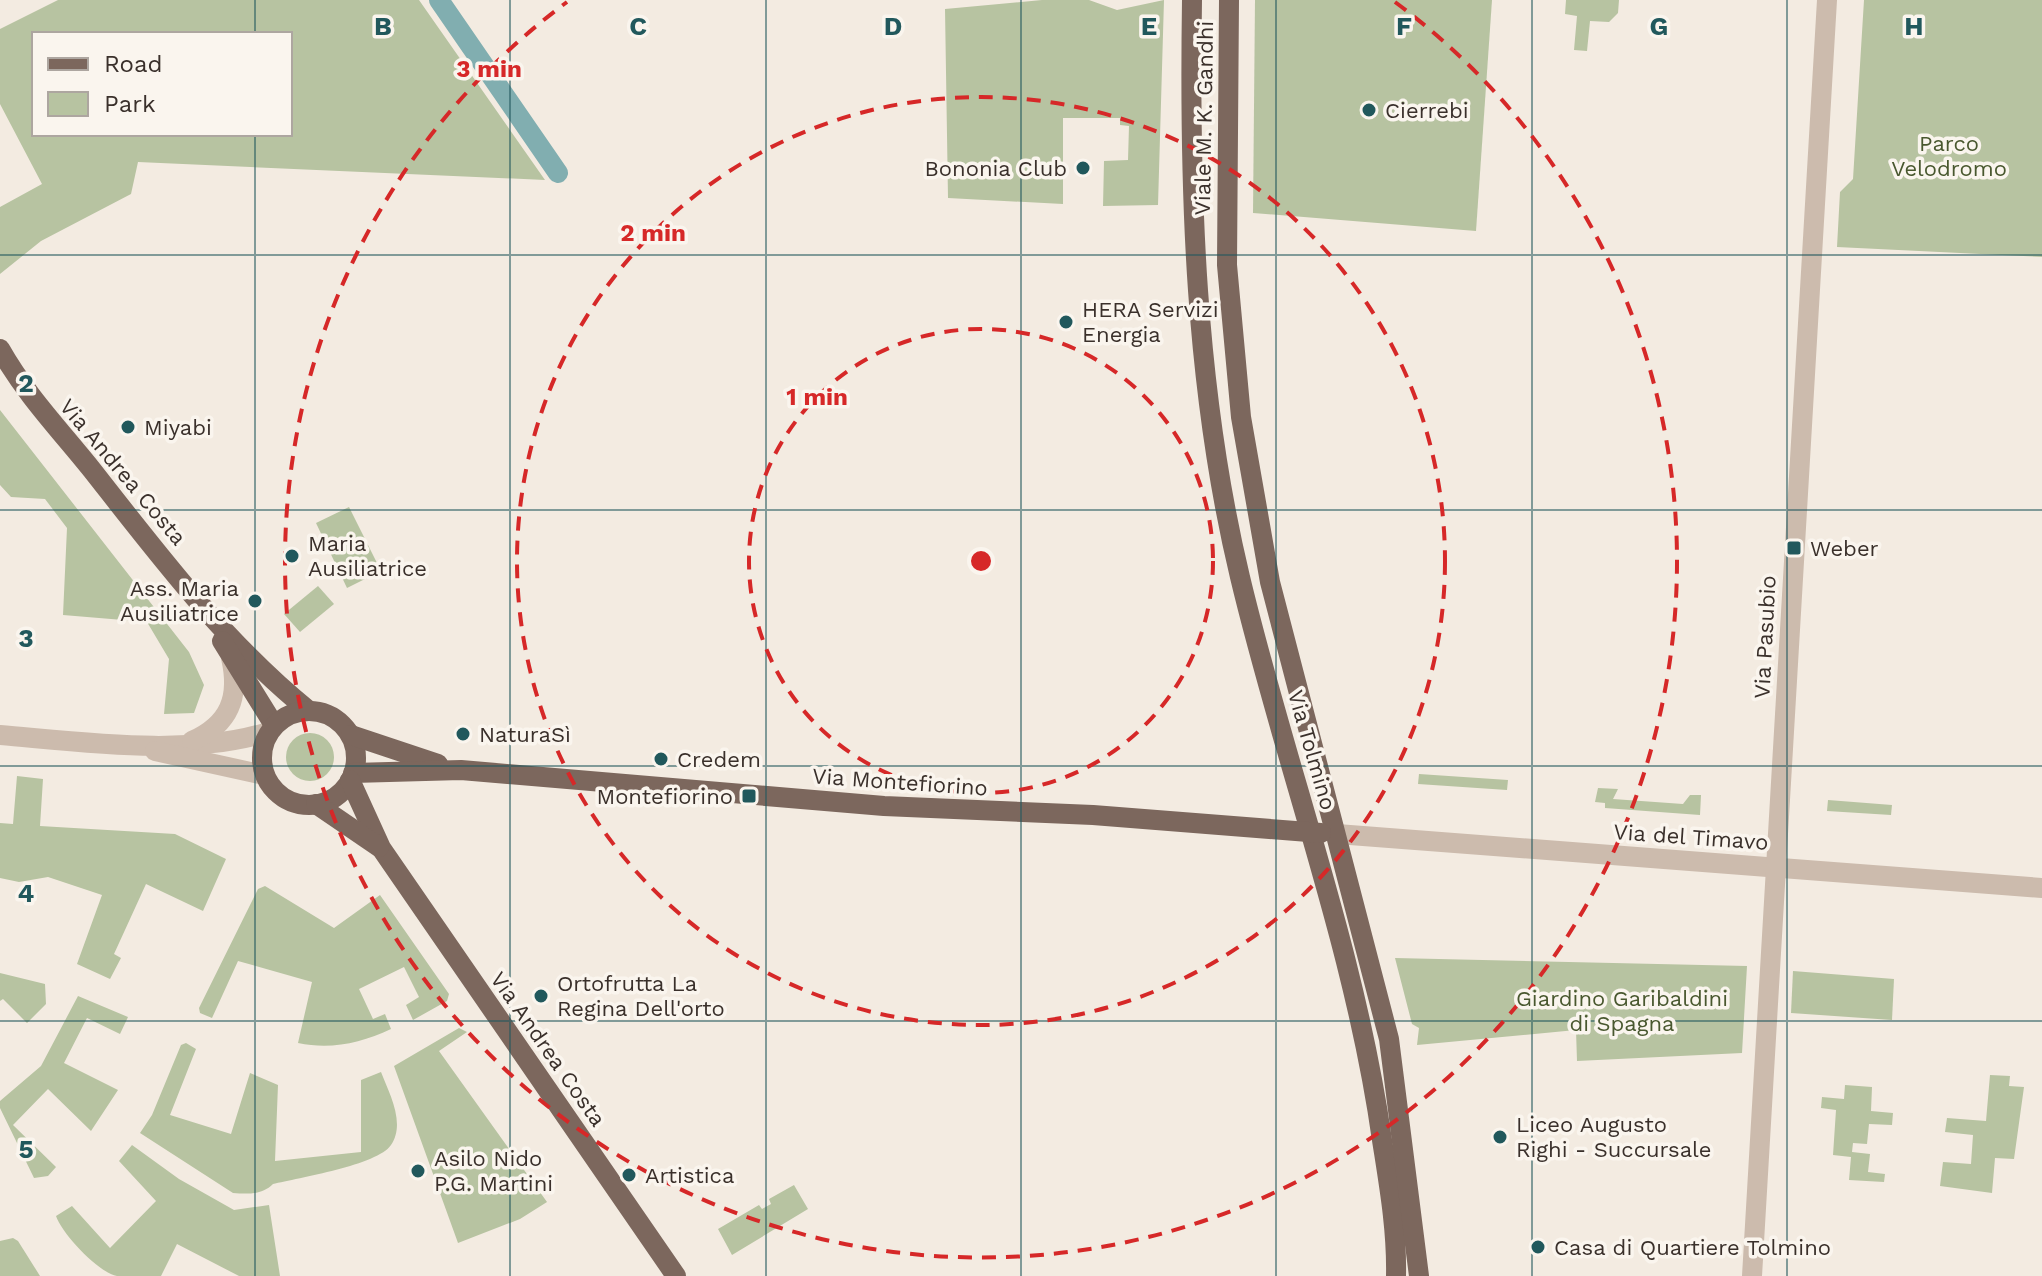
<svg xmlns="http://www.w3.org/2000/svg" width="2042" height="1276" font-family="'Work Sans',sans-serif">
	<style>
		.green { fill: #b7c3a1; fill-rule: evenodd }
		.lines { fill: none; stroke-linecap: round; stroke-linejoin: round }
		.canal { stroke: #81aeb0; stroke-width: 20 }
		.minor { stroke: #ccbbad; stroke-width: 20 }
		.major { stroke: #7c675d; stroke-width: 20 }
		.grid { fill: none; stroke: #21585c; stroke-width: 2; stroke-opacity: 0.55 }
		.ring { fill: none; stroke: #d62828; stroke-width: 4; stroke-dasharray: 14 10 }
		.poi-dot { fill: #21585c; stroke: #faf5ee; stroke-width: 3 }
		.labels { text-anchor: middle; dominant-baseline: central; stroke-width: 7; stroke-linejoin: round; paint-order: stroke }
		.poi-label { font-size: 22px; fill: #3a302b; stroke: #faf5ee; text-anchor: start }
		.street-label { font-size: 22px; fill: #3a302b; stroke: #faf5ee }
		.park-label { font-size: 22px; fill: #49582f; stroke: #faf5ee }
		.grid-label { font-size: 26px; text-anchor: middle; font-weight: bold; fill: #21585c; stroke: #faf5ee; stroke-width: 7; stroke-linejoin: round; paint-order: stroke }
		.centre { fill: #d62828; stroke: #faf5ee; stroke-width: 4 }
		.ring-label { font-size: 24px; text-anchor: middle; font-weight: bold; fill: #d62828; stroke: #faf5ee; stroke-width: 7; stroke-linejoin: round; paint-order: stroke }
	</style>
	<rect width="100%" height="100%" fill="#f3ebe1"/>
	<!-- green -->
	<g class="green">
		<path d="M 58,0 L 419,0 L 545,180 L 138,162 L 131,194 L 41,241 L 0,274 L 0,207 L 42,184 L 0,104 L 0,29 ZM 290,34 L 290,134 L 34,134 L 34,34 Z"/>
		<path d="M 1042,0 L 1089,0 L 1117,10 L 1164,0 L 1158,205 L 1103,206 L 1104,161 L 1128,160 L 1129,126 L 1120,125 L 1120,118 L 1063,118 L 1063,204 L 948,198 L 945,9 Z"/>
		<path d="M 1255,0 L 1492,0 L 1476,231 L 1253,213 Z"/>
		<path d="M 1566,0 L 1619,0 L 1618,13 L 1609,22 L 1590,21 L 1587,51 L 1574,50 L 1577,16 L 1565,14 Z"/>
		<path d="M 1864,0 L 2042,0 L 2042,257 L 1837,247 L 1840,192 L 1853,179 Z"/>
		<path d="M 0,410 L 189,652 L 204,685 L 194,713 L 164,714 L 169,659 L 147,622 L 63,615 L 67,528 L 45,499 L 11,497 L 0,485 Z"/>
		<path d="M 349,507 L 381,571 L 347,588 L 316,523 Z"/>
		<path d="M 318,586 L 334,604 L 300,632 L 284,614 Z"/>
		<circle cx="310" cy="757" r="24"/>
		<path d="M 1419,774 L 1508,780 L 1507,790 L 1418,784 Z"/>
		<path d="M 17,776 L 43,779 L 40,826 L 175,834 L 226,859 L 203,911 L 146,884 L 114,954 L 121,958 L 110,979 L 77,964 L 102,895 L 48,877 L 19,882 L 0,878 L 0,823 L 13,824 Z"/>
		<path d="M 1598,788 L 1618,789 L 1613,799 L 1683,804 L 1690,795 L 1701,795 L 1700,815 L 1605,808 L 1605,803 L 1595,802 Z"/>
		<path d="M 1828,800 L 1892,805 L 1891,815 L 1827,811 Z"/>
		<path d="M 265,886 L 334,928 L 380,895 L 449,994 L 447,1001 L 413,1020 L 406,1005 L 419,997 L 404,967 L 359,989 L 373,1019 L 385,1014 L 391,1029 C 361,1043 331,1050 298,1043 L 312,982 L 238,961 L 212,1018 L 200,1013 L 199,1008 L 258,889 Z"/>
		<path d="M 1395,958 L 1747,966 L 1742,1053 L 1577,1061 L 1576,1030 L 1417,1045 L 1419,1028 L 1412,1024 Z"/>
		<path d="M 1793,971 L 1894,979 L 1892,1020 L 1791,1013 Z"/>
		<path d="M 0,973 L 45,984 L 46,1004 L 27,1023 L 3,999 L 0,1001 Z"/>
		<path d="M 78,996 L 128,1017 L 120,1034 L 87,1018 L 64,1063 L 118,1090 L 91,1131 L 48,1089 L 13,1125 L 56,1167 L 48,1176 L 34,1178 L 0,1108 L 0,1101 L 41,1066 Z"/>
		<path d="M 459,1028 L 467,1032 L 439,1051 L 547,1202 L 520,1219 L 458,1243 L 394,1066 Z"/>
		<path d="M 186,1043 L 196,1049 L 170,1115 L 231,1134 L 250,1073 L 278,1085 L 275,1161 L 361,1152 L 361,1080 L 381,1072 C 389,1093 406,1123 391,1145 C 378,1165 298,1178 273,1184 C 262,1195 248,1194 233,1193 L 140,1133 L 152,1115 L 181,1045 Z"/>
		<path d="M 1990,1075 L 2010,1076 L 2009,1086 L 2024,1087 L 2014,1159 L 1995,1158 L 1992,1193 L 1940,1186 L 1943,1162 L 1971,1164 L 1973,1135 L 1945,1132 L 1947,1118 L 1986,1121 Z"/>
		<path d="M 1845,1085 L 1872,1087 L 1871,1111 L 1893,1113 L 1892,1125 L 1869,1124 L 1867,1144 L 1853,1143 L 1852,1152 L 1870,1154 L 1868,1172 L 1885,1174 L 1884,1182 L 1849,1180 L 1851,1157 L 1833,1155 L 1836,1110 L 1821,1108 L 1822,1097 L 1844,1099 Z"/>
		<path d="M 132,1145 L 179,1179 L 234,1210 L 269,1205 L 280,1276 L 239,1276 L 177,1244 L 161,1276 C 147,1276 131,1276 117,1276 C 99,1273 62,1234 56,1216 L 72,1206 L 110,1248 L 156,1201 L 119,1161 Z"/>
		<path d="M 794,1185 L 808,1209 L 732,1255 L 718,1229 L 759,1205 L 762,1209 L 771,1204 L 769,1199 Z"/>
		<path d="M 13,1238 L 18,1241 L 40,1276 L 0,1276 L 0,1241 Z"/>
	</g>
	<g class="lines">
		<!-- canal -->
		<path class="canal" d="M 439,0 L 558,173"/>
		<!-- minor -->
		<g class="minor">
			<path d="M 0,735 C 82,742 190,757 268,732"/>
			<path d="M 192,741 C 230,724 240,697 231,658"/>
			<path d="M 155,751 L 264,775"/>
			<path d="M 1337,834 L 2042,888"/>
			<path d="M 1752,1276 L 1827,0"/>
		</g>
		<!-- major -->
		<g class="major">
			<path d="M 1192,0 C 1189,193 1195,389 1240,577 C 1285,766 1355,948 1382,1140 C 1389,1185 1397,1230 1396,1276"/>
			<path d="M 1229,0 L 1227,265 L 1241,417 L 1270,582 L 1389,1039 L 1419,1276"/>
			<path d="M 0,349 C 26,395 60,430 92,470 C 158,554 225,643 308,710"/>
			<path d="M 222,641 L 274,725"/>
			<circle cx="309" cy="758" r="47"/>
			<path d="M 351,735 L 438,764"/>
			<path d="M 353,773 L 461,770 L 884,806 L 1093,815 L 1321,833"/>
			<path d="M 350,780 L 381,848 L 676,1276"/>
			<path d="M 316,804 L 379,847"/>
		</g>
	</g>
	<!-- grid -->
	<path class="grid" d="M 255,0 L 255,34M 510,0 L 510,1276M 766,0 L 766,1276M 1021,0 L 1021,1276M 1276,0 L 1276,1276M 1532,0 L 1532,1276M 1787,0 L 1787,1276M 255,134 L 255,1276M 0,255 L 2042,255M 0,510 L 2042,510M 0,766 L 2042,766M 0,1021 L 2042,1021"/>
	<!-- distance rings -->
	<g class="ring">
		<circle cx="981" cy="561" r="232"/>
		<circle cx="981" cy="561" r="464"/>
		<path d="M1395 2A696 696 0 1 1 567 2"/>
	</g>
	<!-- markers -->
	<g class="poi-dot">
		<circle cx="1369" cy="110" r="8"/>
		<circle cx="1083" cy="168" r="8"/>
		<circle cx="1066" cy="322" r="8"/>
		<circle cx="128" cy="427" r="8"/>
		<rect x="1786" y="540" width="16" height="16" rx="4"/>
		<circle cx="292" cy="556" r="8"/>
		<circle cx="255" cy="601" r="8"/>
		<circle cx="463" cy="734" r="8"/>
		<circle cx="661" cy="759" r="8"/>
		<rect x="741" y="788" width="16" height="16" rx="4"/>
		<circle cx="541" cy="996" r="8"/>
		<circle cx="1500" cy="1137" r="8"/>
		<circle cx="418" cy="1171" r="8"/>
		<circle cx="629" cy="1175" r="8"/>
		<circle cx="1538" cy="1247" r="8"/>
	</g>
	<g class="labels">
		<!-- poi labels -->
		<g class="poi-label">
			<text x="1385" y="110">Cierrebi</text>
			<text x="1067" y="168" text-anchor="end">Bononia Club</text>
			<text x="1082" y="309">HERA Servizi<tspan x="1082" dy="25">Energia</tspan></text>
			<text x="144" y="427">Miyabi</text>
			<text x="308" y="543">Maria<tspan x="308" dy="25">Ausiliatrice</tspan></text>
			<text x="1810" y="548">Weber</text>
			<text x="239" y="588" text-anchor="end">Ass. Maria<tspan x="239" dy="25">Ausiliatrice</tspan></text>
			<text x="479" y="734">NaturaSì</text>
			<text x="677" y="759">Credem</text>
			<text x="733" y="796" text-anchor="end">Montefiorino</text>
			<text x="557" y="983">Ortofrutta La<tspan x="557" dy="25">Regina Dell'orto</tspan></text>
			<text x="1516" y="1124">Liceo Augusto<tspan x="1516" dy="25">Righi - Succursale</tspan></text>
			<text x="434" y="1158">Asilo Nido<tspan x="434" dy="25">P.G. Martini</tspan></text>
			<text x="645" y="1175">Artistica</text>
			<text x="1554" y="1247">Casa di Quartiere Tolmino</text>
		</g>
		<!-- street labels -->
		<g class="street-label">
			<text transform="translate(1204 118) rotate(-89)">Viale M. K. Gandhi</text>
			<text transform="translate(123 472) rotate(50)">Via Andrea Costa</text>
			<text transform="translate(1765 637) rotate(-87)">Via Pasubio</text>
			<text transform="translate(1312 750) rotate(74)">Via Tolmino</text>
			<text transform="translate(900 782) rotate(4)">Via Montefiorino</text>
			<text transform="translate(1691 837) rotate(4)">Via del Timavo</text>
			<text transform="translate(548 1049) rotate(55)">Via Andrea Costa</text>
		</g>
		<!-- park labels -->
		<g class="park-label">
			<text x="1949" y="143">Parco<tspan x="1949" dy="25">Velodromo</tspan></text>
			<text x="1622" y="998">Giardino Garibaldini<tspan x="1622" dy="25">di Spagna</tspan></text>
		</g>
	</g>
	<g class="grid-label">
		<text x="383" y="35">B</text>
		<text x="638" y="35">C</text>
		<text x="893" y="35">D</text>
		<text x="1149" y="35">E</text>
		<text x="1404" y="35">F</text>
		<text x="1659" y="35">G</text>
		<text x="1914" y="35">H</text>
		<text x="26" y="392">2</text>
		<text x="26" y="647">3</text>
		<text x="26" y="902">4</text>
		<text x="26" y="1158">5</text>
	</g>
	<circle cx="981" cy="561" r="12" class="centre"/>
	<g class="ring-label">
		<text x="489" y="77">3 min</text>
		<text x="653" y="241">2 min</text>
		<text x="817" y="405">1 min</text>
	</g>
	<!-- legend -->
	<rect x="32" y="32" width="260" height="104" fill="#faf5ee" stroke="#ada6a0" stroke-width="2"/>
	<rect x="48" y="58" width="40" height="12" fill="#7c675d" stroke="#ada6a0" stroke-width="2"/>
	<text x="104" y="72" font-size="24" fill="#3a302b">Road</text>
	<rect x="48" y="92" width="40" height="24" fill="#b7c3a1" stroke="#ada6a0" stroke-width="2"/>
	<text x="104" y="112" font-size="24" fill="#3a302b">Park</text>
</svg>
